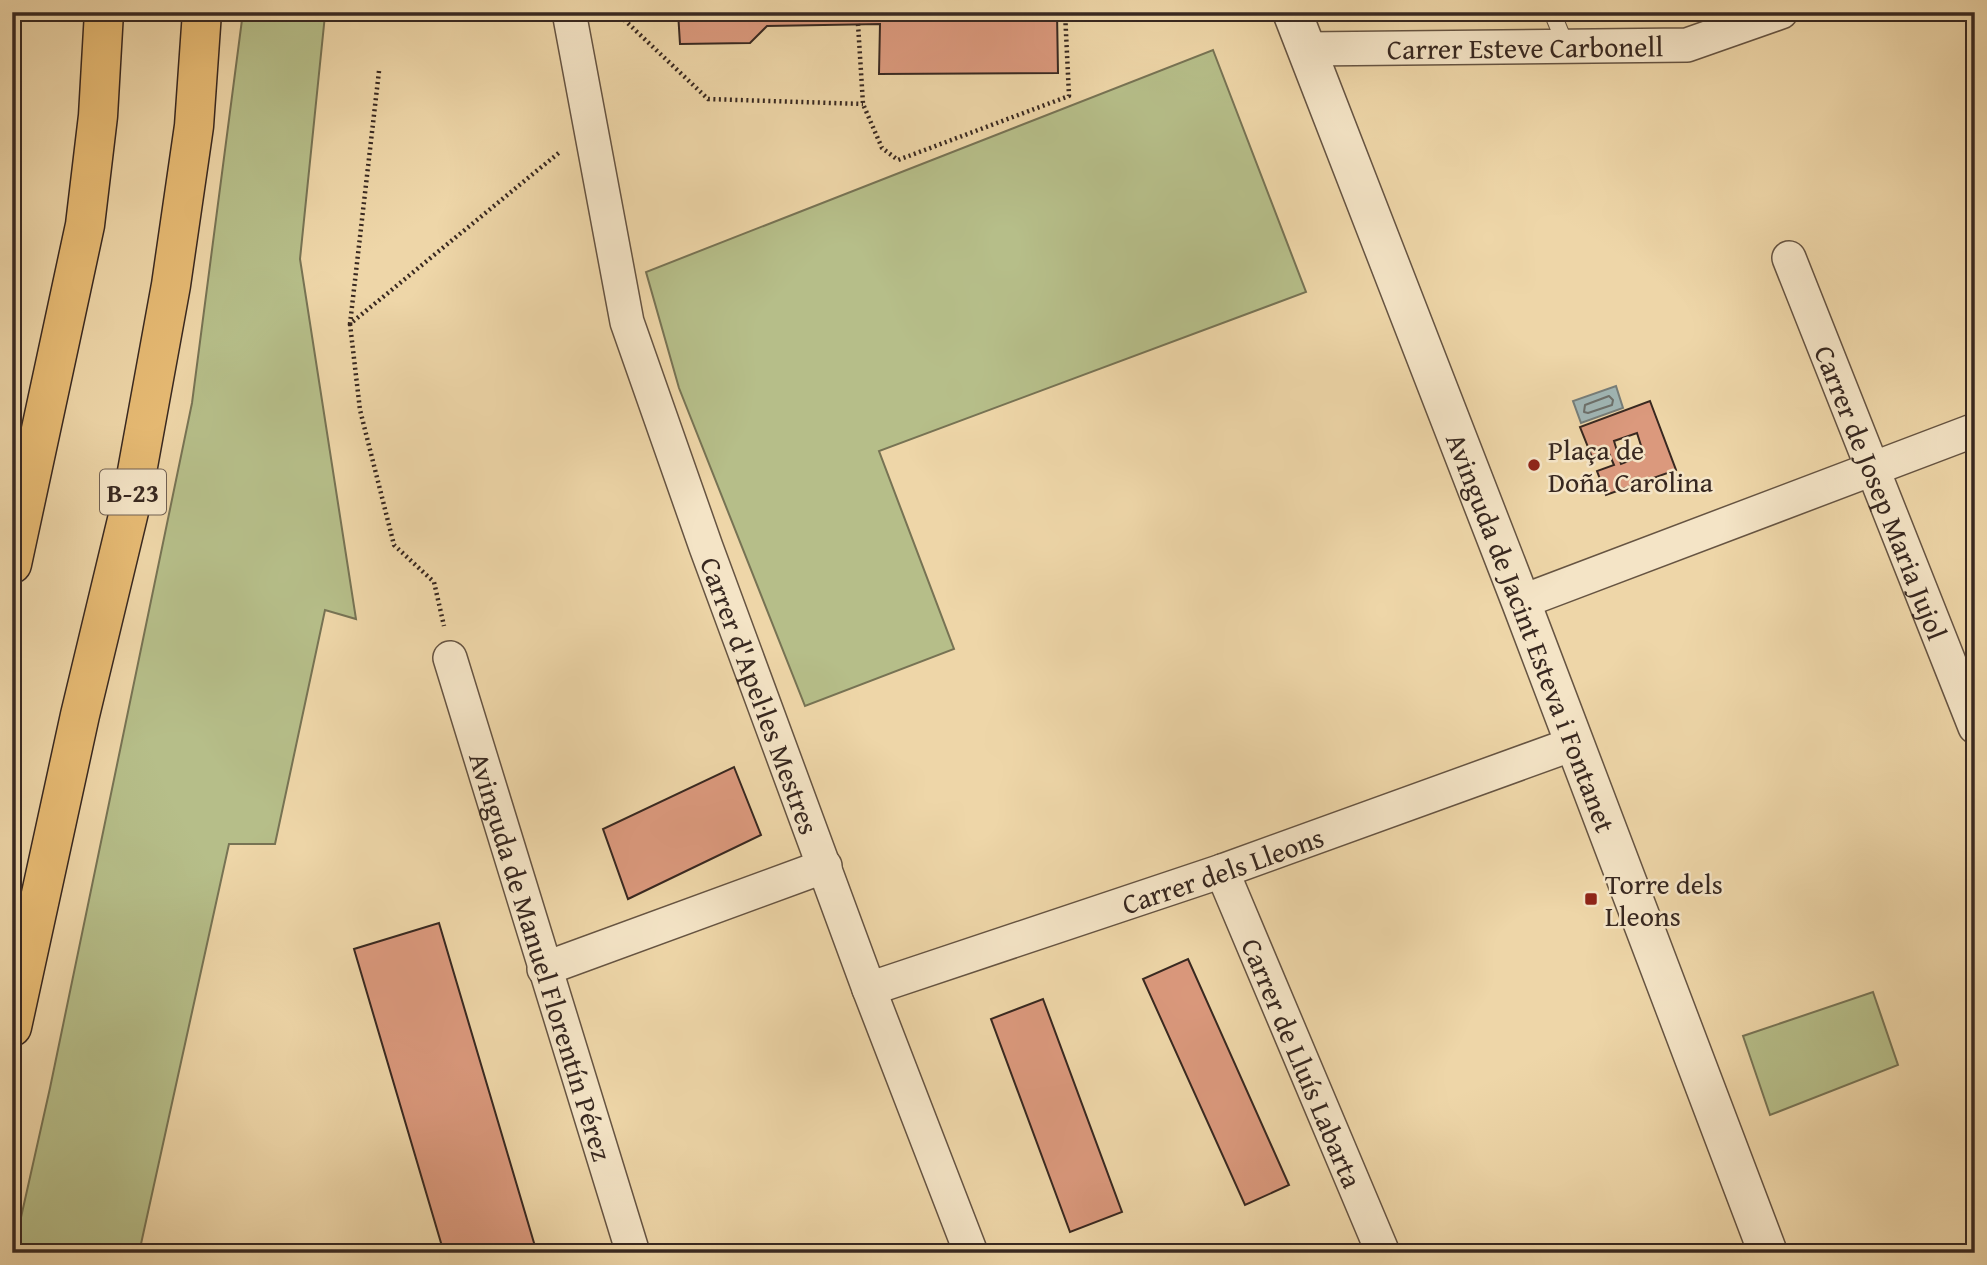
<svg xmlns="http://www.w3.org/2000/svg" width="1987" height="1265" font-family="'Gentium Book Plus',serif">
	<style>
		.green { fill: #b6be89; stroke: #777354; stroke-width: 2 }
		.water { fill: #a0b6b5; stroke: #767d79; stroke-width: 2 }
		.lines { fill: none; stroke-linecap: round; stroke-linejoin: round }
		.shore { stroke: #6c6f6a; stroke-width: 2 }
		.building { fill: #db997d; stroke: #382820; stroke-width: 2; fill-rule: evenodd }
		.service-casing { stroke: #665442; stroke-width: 18 }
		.minor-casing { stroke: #665442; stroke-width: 36 }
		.tertiary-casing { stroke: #665442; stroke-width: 41 }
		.motorway-casing { stroke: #382820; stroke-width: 41 }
		.path { stroke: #382820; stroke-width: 4.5; stroke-dasharray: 2 3.5; stroke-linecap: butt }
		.service { stroke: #f4e4c6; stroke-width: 16 }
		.minor { stroke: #f4e4c6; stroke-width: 33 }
		.tertiary { stroke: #f4e4c6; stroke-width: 38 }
		.motorway { stroke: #e7bb74; stroke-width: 38 }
		.poi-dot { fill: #8f2418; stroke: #f4e4c6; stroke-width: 2.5 }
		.labels { text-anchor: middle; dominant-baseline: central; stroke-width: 5; stroke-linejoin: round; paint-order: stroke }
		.shield { fill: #f4e4c6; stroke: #706052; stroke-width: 2 }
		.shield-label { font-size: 26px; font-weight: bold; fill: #382820 }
		.street-label { font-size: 28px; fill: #382820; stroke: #f4e4c6 }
		.poi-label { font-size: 28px; fill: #382820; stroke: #f4e4c6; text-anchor: start }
	</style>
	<rect width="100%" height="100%" fill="#eed6a8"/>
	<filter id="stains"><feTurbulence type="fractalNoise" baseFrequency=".00286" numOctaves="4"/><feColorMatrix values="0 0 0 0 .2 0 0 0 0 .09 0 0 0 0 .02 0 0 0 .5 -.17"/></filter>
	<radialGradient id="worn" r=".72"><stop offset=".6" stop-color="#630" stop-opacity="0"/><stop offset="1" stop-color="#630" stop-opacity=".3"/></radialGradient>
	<!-- green -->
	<g class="green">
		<path d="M 243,12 L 325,15 L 300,259 L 356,619 L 325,610 L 275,844 L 229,844 L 139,1253 L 13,1253 L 50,1088 L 192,403 Z"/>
		<path d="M 1213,50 L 1306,292 L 879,451 L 954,649 L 805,706 L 679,388 L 646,272 Z"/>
		<path d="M 1873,992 L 1898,1065 L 1770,1115 L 1743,1036 Z"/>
	</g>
	<!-- water -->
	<path class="water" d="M 1616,386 L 1623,408 L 1581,423 L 1573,401 Z"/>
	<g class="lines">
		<!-- shore -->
		<path class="shore" d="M 1609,396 L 1613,400 L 1612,405 L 1588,413 L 1584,412 L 1585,405 Z"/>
	</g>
	<!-- building -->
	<g class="building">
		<path d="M 678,12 L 1057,12 L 1058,73 L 879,74 L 880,24 L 767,26 L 750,43 L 680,44 Z"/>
		<path d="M 1650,401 L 1676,470 L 1606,495 L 1597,471 L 1614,465 L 1608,451 L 1592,457 L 1580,427 ZM 1637,433 L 1644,455 L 1621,464 L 1614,441 Z"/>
		<path d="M 734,767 L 761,835 L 628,899 L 603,829 Z"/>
		<path d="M 439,923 L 537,1253 L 444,1253 L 354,949 Z"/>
		<path d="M 1188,959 L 1289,1185 L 1245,1205 L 1143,979 Z"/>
		<path d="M 1043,999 L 1122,1212 L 1070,1232 L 991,1019 Z"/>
	</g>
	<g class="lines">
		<defs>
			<path id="service" d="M 1552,12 L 1566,46"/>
			<g id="minor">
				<path id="s1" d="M 569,12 L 627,322 L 706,547 L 869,989 L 971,1253"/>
				<path id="s2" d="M 1306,49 L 1687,45 L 1781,12"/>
				<path id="s3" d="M 1789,258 L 1975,727"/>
				<path d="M 1521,602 L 1975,430"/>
				<path id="s4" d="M 450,658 L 633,1253"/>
				<path id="s5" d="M 1222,871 L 1383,1253"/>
				<path d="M 544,969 L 825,866"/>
				<path id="s6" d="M 869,989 L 1222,871 L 1573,744"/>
			</g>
			<g id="tertiary">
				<path id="s7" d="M 1292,12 L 1521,602 L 1768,1253"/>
			</g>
			<g id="motorway">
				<path d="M 12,564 L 85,225 L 98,116 L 104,12"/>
				<path d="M 12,1027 L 80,715 L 132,499 L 171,285 L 194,126 L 202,12"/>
			</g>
		</defs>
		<!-- service casing -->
		<use href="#service" class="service-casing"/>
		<!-- minor casing -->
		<use href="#minor" class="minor-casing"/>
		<!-- tertiary casing -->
		<use href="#tertiary" class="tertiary-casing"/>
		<!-- motorway casing -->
		<use href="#motorway" class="motorway-casing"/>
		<!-- path -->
		<g class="path">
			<path d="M 616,12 L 708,99 L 863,104"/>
			<path d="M 858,24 L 863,104 L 882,148 L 898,160 L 1069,96 L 1065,12"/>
			<path d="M 379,71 L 350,324 L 561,151"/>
			<path d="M 350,324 L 360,410 L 394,545 L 434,582 L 444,626"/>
		</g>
		<!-- service -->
		<use href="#service" class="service"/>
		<!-- minor -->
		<use href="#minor" class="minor"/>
		<!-- tertiary -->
		<use href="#tertiary" class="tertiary"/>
		<!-- motorway -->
		<use href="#motorway" class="motorway"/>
	</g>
	<!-- markers -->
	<g class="poi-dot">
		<circle cx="1534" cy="465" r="7"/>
		<rect x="1584" y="892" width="14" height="14" rx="3.5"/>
	</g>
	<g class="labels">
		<!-- shield labels -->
		<rect class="shield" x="100" y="469.5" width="66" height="45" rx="5"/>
		<g class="shield-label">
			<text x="133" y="492">B-23</text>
		</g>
		<!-- street labels -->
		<g class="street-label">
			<text stroke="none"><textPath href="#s2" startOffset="219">Carrer Esteve Carbonell</textPath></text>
			<text stroke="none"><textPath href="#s3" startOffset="252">Carrer de Josep Maria Jujol</textPath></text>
			<text stroke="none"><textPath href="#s7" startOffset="665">Avinguda de Jacint Esteva i Fontanet</textPath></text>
			<text stroke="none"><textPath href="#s1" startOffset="712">Carrer d'Apel·les Mestres</textPath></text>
			<text stroke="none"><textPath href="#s6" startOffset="373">Carrer dels Lleons</textPath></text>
			<text stroke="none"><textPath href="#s4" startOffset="312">Avinguda de Manuel Florentín Pérez</textPath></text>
			<text stroke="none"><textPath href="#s5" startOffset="208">Carrer de Lluís Labarta</textPath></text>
		</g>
		<!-- poi labels -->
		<g class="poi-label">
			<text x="1548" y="449">Plaça de<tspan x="1548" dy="32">Doña Carolina</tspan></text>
			<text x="1605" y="883">Torre dels<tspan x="1605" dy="32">Lleons</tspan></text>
		</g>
	</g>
	<!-- margin -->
	<rect width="1987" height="1265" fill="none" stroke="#eed6a8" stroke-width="42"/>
	<rect x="14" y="14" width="1959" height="1237" fill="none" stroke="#382820" stroke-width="3.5"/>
	<rect x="21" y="21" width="1945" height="1223" fill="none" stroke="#382820" stroke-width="2"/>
	<rect width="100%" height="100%" filter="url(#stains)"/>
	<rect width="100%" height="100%" fill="url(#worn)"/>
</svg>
